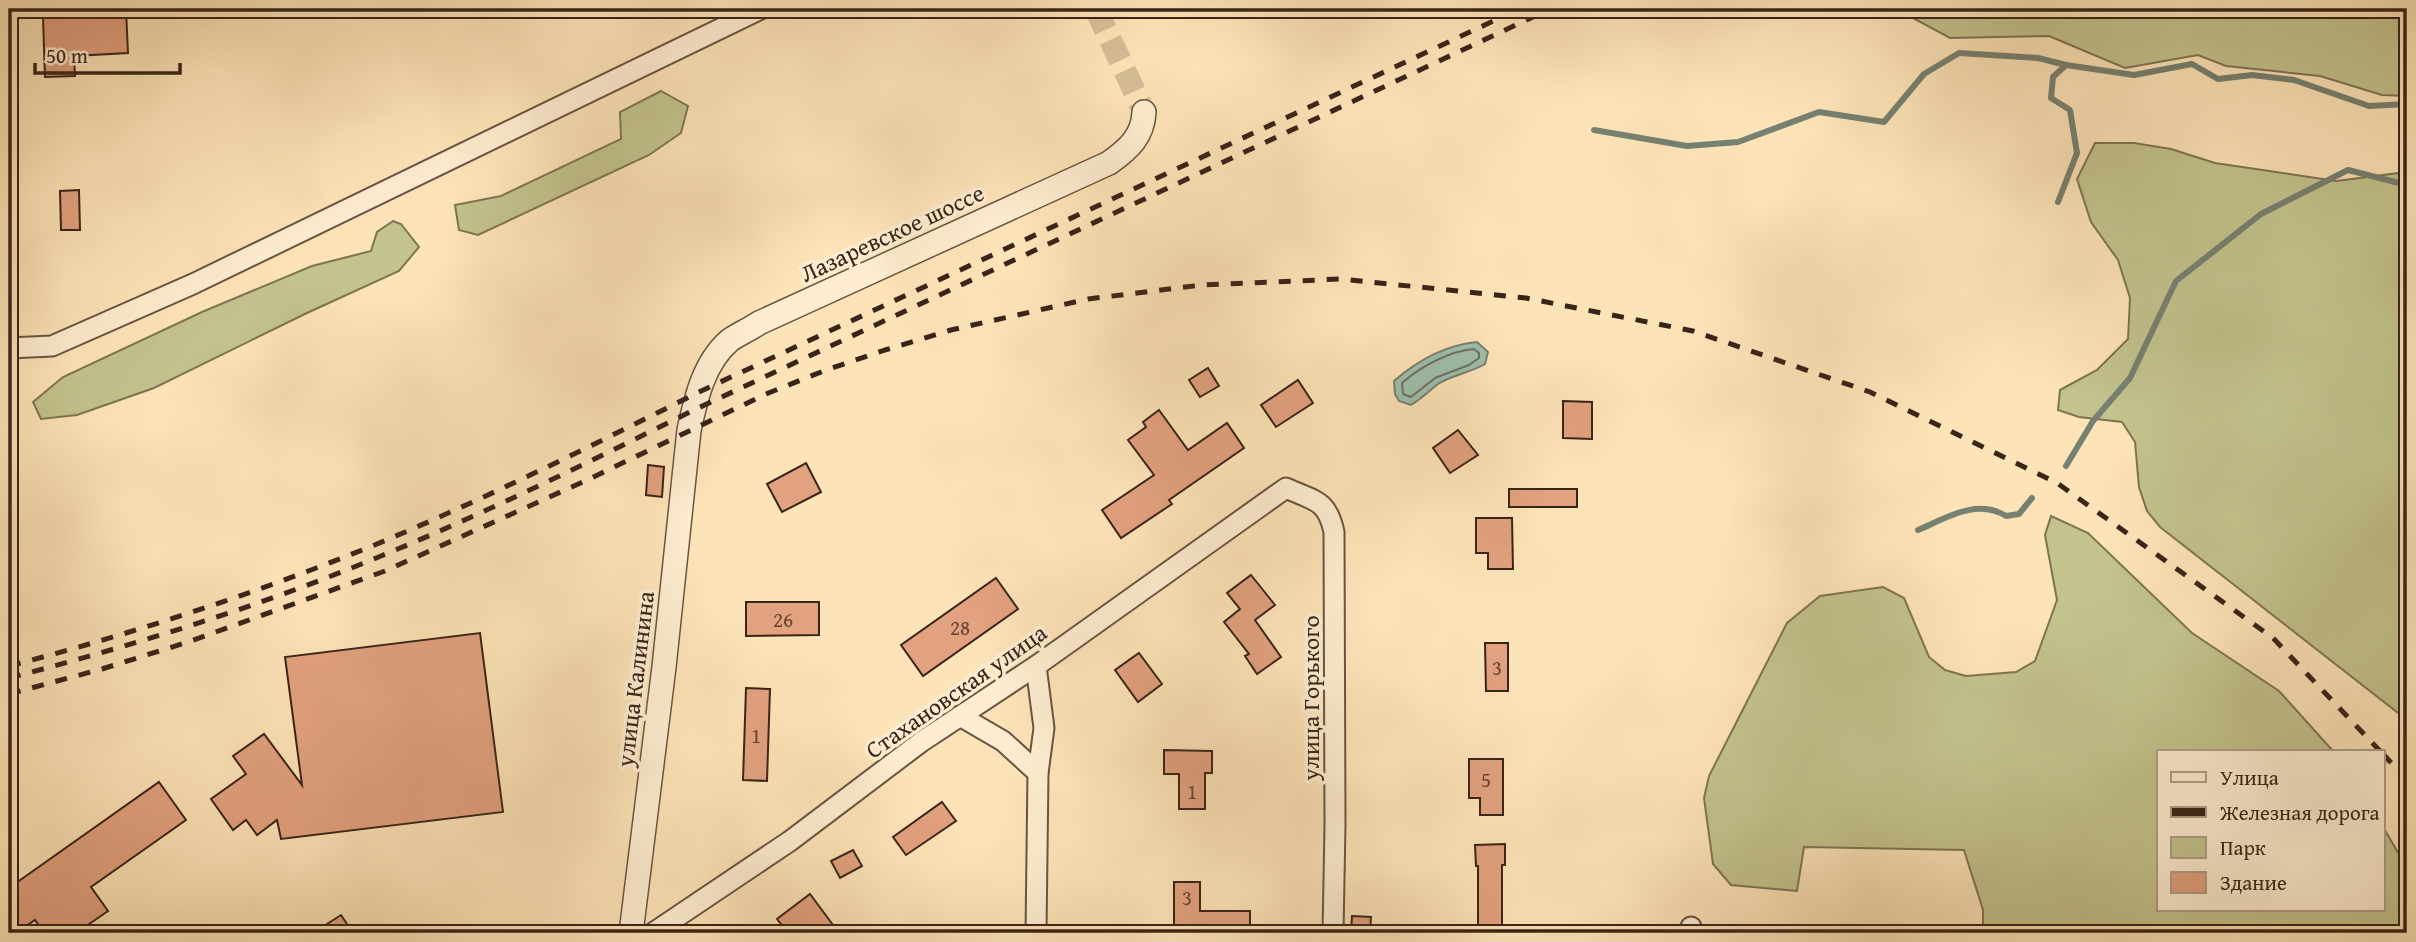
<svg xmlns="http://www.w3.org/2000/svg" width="2416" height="942" font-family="'Gentium Book Plus',serif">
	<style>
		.green { fill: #c3c38d; stroke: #7e7452; stroke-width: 2 }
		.water { fill: #9fbfad; stroke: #768171; stroke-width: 2 }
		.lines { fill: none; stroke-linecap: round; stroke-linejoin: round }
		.shore { stroke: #6c7262; stroke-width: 2 }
		.stream { stroke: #768171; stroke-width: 6 }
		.building { fill: #e2a17f; stroke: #392418; stroke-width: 2 }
		.tertiary-tunnel { stroke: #d6be98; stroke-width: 23; stroke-dasharray: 23 11; stroke-linecap: butt }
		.minor-casing { stroke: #6a5440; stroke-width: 23 }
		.tertiary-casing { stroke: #6a5440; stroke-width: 26 }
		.minor { stroke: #feedd1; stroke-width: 19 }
		.tertiary { stroke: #feedd1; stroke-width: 23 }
		.rail { stroke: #392418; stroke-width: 5; stroke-dasharray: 12 12; stroke-linecap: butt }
		.labels { text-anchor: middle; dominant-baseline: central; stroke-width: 7; stroke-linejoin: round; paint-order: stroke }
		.number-label { font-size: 21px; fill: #634332 }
		.street-label { font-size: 24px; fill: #392418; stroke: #feedd1 }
	</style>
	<rect width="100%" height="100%" fill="#fde4b8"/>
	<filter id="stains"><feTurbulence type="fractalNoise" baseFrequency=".00286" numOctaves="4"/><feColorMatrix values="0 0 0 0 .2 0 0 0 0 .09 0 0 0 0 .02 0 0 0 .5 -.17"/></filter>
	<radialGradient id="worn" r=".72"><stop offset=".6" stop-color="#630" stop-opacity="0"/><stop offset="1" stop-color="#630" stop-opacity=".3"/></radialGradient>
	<!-- green -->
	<g class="green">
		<path d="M 865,9 L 916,9 L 902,14 L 867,15 Z"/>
		<path d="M 1907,9 L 2407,9 L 2407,96 L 2382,95 L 2320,76 L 2226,66 L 2198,55 L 2125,68 L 2049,36 L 1950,38 L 1911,17 Z"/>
		<path d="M 661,91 L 688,106 L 681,133 L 649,155 L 478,235 L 459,230 L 455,205 L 501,196 L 621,139 L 620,112 Z"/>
		<path d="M 2095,143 L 2134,143 L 2171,149 L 2215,163 L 2336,181 L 2407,172 L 2407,720 L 2160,527 L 2147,511 L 2139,487 L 2135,442 L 2122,422 L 2079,417 L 2058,410 L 2060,390 L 2097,370 L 2128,339 L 2130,298 L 2118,260 L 2091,222 L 2077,179 Z"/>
		<path d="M 393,221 L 401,224 L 419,247 L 399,271 L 307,313 L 154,388 L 77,415 L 41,419 L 33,402 L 63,377 L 202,312 L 312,266 L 371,251 L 377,232 Z"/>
		<path d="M 2051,516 L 2088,533 L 2192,633 L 2279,691 L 2333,751 L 2159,751 L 2159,909 L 2383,909 L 2383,827 L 2407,868 L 2407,933 L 1983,933 L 1983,910 L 1964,850 L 1804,847 L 1797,891 L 1731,885 L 1713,864 L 1704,798 L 1709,776 L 1787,623 L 1820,596 L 1883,587 L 1904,598 L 1929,657 L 1945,670 L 1966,676 L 2016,672 L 2035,661 L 2057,600 L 2045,535 Z"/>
	</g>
	<!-- water -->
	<path class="water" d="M 1477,342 L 1488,352 L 1485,364 C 1470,373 1451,375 1438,384 C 1429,391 1421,399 1411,405 L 1399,401 L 1395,394 L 1394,381 C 1417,361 1446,345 1477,342 Z"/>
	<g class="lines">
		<!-- shore -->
		<path class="shore" d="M 1474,349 L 1479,353 L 1479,358 L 1469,365 L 1435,378 L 1411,397 L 1403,394 L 1402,383 C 1420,367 1449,351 1474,349 Z"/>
		<!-- stream -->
		<g class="stream">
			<path d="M 1594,130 L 1687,146 L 1738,142 L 1819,112 L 1884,122 L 1924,74 L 1959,53 L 2038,58 L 2066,65 L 2134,75 L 2192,64 L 2218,79 L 2252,75 L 2294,80 L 2369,106 L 2407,104"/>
			<path d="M 2058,202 L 2077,153 L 2070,110 L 2051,98 L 2053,77 L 2066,65"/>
			<path d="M 2066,466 L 2093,421 L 2130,378 L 2176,281 L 2261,214 L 2348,170 L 2407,185"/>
			<path d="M 1918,530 C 1946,518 1977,498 2006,516 L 2019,514 L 2032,498"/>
		</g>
	</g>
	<!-- building -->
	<g class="building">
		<path d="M 54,9 L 126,9 L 128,53 L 74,56 L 75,76 L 45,77 L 43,18 L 55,17 Z"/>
		<path d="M 79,190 L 80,230 L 61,230 L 60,191 Z"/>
		<path d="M 1208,368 L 1219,386 L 1200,397 L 1189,380 Z"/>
		<path d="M 1298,380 L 1313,403 L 1276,427 L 1261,405 Z"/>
		<path d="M 1563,401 L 1592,402 L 1592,439 L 1563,438 Z"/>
		<path d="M 1159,410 L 1188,450 L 1227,423 L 1244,448 L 1169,500 L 1172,504 L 1121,538 L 1102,510 L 1154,475 L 1128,440 L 1146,427 L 1143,422 Z"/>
		<path d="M 1458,430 L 1478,455 L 1450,473 L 1433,448 Z"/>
		<path d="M 806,463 L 821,492 L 782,512 L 767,484 Z"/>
		<path d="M 648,465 L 664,467 L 662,497 L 646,495 Z"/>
		<rect x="1509" y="489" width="68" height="18"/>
		<path d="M 1476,518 L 1512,518 L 1513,569 L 1488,569 L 1488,553 L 1476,553 Z"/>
		<path d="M 1251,575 L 1275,605 L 1255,620 L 1281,657 L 1257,674 L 1245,656 L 1249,654 L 1224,622 L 1240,609 L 1227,593 Z"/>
		<path d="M 996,578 L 1018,609 L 923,676 L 901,645 Z"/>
		<path d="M 746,602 L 819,602 L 819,635 L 746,636 Z"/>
		<path d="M 480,633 L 503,812 L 281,839 L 277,820 L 257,835 L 246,820 L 233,830 L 211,799 L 246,774 L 233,756 L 264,734 L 302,785 L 285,657 Z"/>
		<path d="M 1485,643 L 1508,643 L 1508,691 L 1486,691 Z"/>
		<path d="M 1139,653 L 1162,684 L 1138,702 L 1115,670 Z"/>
		<path d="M 746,688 L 770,689 L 767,781 L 743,780 Z"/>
		<path d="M 1164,750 L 1212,751 L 1212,773 L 1205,773 L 1205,809 L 1179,809 L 1179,774 L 1164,774 Z"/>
		<path d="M 1469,759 L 1503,759 L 1503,815 L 1480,815 L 1480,798 L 1469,798 Z"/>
		<path d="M 159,782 L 186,820 L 91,887 L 108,911 L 76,933 L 44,933 L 35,920 L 16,933 L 9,933 L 9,888 Z"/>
		<path d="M 942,802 L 956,821 L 906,855 L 893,837 Z"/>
		<path d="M 1505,844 L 1505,865 L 1502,865 L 1502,933 L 1478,933 L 1478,866 L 1476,866 L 1475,845 Z"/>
		<path d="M 853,850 L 862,866 L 840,878 L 831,861 Z"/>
		<path d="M 1174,882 L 1200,882 L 1200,911 L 1250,911 L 1250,925 L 1213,926 L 1213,933 L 1188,933 L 1188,928 L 1174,928 Z"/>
		<path d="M 810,894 L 833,925 L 822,933 L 788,933 L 777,919 Z"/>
		<path d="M 341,915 L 353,933 L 313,933 Z"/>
		<path d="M 1352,916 L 1371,917 L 1370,933 L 1351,933 Z"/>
	</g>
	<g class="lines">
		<!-- tertiary-tunnel -->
		<path class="tertiary-tunnel" d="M 1096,9 L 1144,112"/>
		<defs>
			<g id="minor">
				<path d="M 9,348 L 52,346 L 193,284 L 761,9"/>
				<path d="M 1036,666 L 1044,728 L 1038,773 L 1036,933"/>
				<path d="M 960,716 L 1003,741 L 1038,773"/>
				<path d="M 653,933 L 790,841 L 921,742 L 1036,666 L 1286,488 C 1314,501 1327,499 1334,532 L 1335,825 L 1333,933"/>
				<path d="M 1691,933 L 1691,927"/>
			</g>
			<path id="tertiary" d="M 631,933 L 664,667 L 689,430 C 696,398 704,362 730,340 C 739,334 750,329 759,323 L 1109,163 C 1129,149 1143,136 1144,112"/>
		</defs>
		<!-- minor casing -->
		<use href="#minor" class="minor-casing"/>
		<!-- tertiary casing -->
		<use href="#tertiary" class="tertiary-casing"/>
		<!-- minor -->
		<use href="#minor" class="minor"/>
		<!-- tertiary -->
		<use href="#tertiary" class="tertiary"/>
		<!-- rail -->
		<g class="rail">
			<path d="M 9,666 C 132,634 254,594 372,546 C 483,500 591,446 699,392 L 1519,9"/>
			<path d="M 9,678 C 135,645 261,606 381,556 C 488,512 591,461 694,410 L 1550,9"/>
			<path d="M 9,694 L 102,669 L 188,642 L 385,571 L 585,481 L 766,394 L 826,370 L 885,350 L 951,330 L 1088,299 L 1202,285 L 1341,279 L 1526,298 L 1693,331 L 1870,392 L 2057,483 L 2273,638 L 2380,751"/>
			<path d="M 2383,754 L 2407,780"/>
		</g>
	</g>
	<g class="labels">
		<!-- number labels -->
		<g class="number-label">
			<text x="783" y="619">26</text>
			<text x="960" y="627">28</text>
			<text x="1497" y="667">3</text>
			<text x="756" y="735">1</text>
			<text x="1486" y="779">5</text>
			<text x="1192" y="791">1</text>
			<text x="1187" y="897">3</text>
		</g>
		<!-- street labels -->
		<g class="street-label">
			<text transform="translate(892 233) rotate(-25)">Лазаревское шоссе</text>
			<text transform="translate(635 679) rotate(-83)">улица Калинина</text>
			<text transform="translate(956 691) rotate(-35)">Стахановская улица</text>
			<text transform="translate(1310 698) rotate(-90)">улица Горького</text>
		</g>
	</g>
	<!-- margin -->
	<rect width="2416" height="942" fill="none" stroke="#fde4b8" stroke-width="35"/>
	<rect x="10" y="10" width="2395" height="921" fill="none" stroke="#392418" stroke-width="3.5"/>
	<rect x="18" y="18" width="2381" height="907" fill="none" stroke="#392418" stroke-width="2"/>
	<!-- legend -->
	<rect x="2157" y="750" width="228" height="161" fill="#feedd1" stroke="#af9d87" stroke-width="2"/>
	<rect x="2171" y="772" width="35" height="10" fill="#feedd1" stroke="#af9d87" stroke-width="2"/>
	<text x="2220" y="785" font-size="21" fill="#392418">Улица</text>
	<rect x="2171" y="807" width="35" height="10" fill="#392418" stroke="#af9d87" stroke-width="2"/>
	<text x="2220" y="820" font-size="21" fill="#392418">Железная дорога</text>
	<rect x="2171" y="837" width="35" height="21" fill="#c3c38d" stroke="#af9d87" stroke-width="2"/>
	<text x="2220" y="855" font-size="21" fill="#392418">Парк</text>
	<rect x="2171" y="872" width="35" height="21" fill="#e2a17f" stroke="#af9d87" stroke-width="2"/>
	<text x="2220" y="890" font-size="21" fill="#392418">Здание</text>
	<!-- scale -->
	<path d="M35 63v10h145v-10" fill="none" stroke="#392418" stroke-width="3.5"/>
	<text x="46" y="63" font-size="21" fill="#392418" stroke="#feedd1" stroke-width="5" paint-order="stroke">50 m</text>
	<rect width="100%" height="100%" filter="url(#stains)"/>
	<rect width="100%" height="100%" fill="url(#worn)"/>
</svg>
